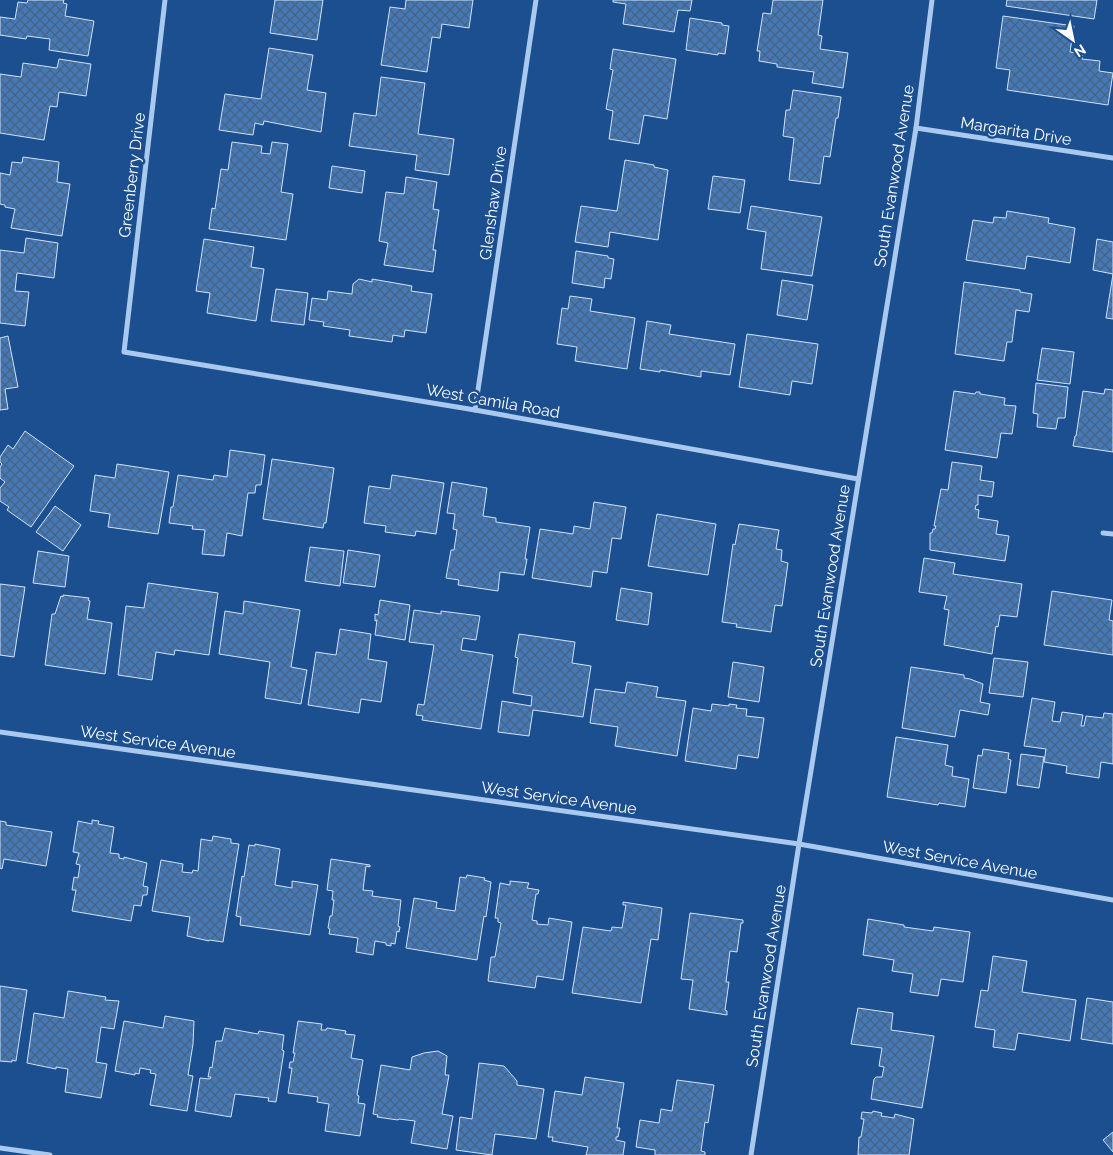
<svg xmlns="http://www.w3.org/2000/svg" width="1113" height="1155" font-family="Raleway,sans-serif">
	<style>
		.building { fill: url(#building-cross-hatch); stroke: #cfe3fa }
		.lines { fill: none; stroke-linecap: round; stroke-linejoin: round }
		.minor { stroke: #a9c9ee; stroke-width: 5 }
		.labels { text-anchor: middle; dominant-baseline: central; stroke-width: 5; stroke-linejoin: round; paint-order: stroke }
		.street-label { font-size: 16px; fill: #fff; stroke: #1b4f8f }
	</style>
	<defs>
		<pattern id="building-cross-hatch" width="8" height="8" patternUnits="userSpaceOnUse" patternTransform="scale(1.25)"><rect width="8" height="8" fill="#4478b7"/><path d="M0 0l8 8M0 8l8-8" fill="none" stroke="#486282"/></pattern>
	</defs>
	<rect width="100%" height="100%" fill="#1b4f8f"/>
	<!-- building -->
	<g class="building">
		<path d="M 28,0 L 64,0 L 63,3 L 67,4 L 65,16 L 94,21 L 88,56 L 49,50 L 50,39 L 27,36 L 26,39 L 0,35 L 0,17 L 15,19 L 18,2 L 27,3 Z"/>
		<path d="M 275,0 L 323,0 L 317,40 L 270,33 Z"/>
		<path d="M 406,0 L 473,0 L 469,28 L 442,24 L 440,38 L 432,37 L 427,72 L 381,65 L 390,7 L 405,9 Z"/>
		<path d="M 613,0 L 692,0 L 690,11 L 678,10 L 674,32 L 623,24 L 626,4 L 613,2 Z"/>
		<path d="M 773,0 L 823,0 L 818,35 L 822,36 L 820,49 L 848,53 L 843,88 L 812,83 L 814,72 L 777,67 L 777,64 L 759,61 L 760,51 L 757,51 L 763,13 L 771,14 Z"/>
		<path d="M 1007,0 L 1097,0 L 1094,19 L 1006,6 Z"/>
		<path d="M 1003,16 L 1074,26 L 1070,52 L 1083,54 L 1082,59 L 1100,61 L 1099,71 L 1113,73 L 1108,105 L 1007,90 L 1010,70 L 996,68 Z"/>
		<path d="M 690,18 L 722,23 L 722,25 L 729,26 L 725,54 L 718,53 L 718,55 L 686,50 Z"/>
		<path d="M 269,48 L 313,55 L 307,90 L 326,93 L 321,132 L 264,121 L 263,125 L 255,123 L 253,135 L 219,130 L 225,94 L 261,99 Z"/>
		<path d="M 613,49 L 676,59 L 667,119 L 644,115 L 639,144 L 609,139 L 613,111 L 606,109 L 613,70 L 610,69 Z"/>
		<path d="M 59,59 L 91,64 L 86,96 L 59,92 L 57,107 L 50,106 L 44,140 L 0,133 L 0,74 L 21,77 L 23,63 L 57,68 Z"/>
		<path d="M 381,77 L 425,83 L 418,134 L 454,139 L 449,175 L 415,170 L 417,155 L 349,146 L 354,113 L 376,116 Z"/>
		<path d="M 793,90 L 841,97 L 838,118 L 836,118 L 830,157 L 824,156 L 820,184 L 789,180 L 794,138 L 783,136 L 786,110 L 790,110 Z"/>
		<path d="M 232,142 L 262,146 L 261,153 L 270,154 L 272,142 L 288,144 L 281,192 L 293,194 L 286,240 L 209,229 L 212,208 L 215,209 L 221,169 L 228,170 Z"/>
		<path d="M 23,157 L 59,162 L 57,182 L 70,184 L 62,236 L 11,228 L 15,209 L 5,207 L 5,205 L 0,204 L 0,173 L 10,175 L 12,162 L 22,163 Z"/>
		<path d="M 625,160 L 654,165 L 654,167 L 668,170 L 658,240 L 610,232 L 608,247 L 575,242 L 581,206 L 617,211 Z"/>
		<path d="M 332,166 L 365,171 L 362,193 L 329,188 Z"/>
		<path d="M 713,176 L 745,180 L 740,213 L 708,209 Z"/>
		<path d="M 406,177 L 437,182 L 433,209 L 439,210 L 433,250 L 436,250 L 433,272 L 384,265 L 388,243 L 379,241 L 386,192 L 404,194 Z"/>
		<path d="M 751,206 L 822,217 L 812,276 L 761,269 L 766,232 L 747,229 Z"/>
		<path d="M 1007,211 L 1049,218 L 1048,223 L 1075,228 L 1070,263 L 1027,256 L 1025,269 L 966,260 L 973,220 L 993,223 L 994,217 L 1006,218 Z"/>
		<path d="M 26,238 L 58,243 L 54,278 L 17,273 L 15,291 L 29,292 L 25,326 L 0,323 L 0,250 L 24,253 Z"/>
		<path d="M 204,239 L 254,247 L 251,267 L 264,269 L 256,321 L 207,313 L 210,293 L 196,291 Z"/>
		<path d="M 1097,239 L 1113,242 L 1113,274 L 1093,270 Z"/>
		<path d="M 576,251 L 608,256 L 608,258 L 614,259 L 611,279 L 605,278 L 604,288 L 572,283 Z"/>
		<path d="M 1113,274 L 1113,319 L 1106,318 Z"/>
		<path d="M 359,279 L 372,282 L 372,279 L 412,286 L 411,291 L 432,294 L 426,333 L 405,330 L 404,337 L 393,335 L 392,342 L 349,336 L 350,330 L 323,326 L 324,322 L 309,320 L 312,298 L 327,300 L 328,291 L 352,294 L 353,284 Z"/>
		<path d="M 782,280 L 813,285 L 807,320 L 777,315 Z"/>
		<path d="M 964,282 L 1020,290 L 1020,292 L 1032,294 L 1029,312 L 1016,310 L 1012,342 L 1007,342 L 1004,361 L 955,354 Z"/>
		<path d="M 276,289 L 308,293 L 304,325 L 271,321 Z"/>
		<path d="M 570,296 L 592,299 L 590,311 L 635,318 L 627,369 L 575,361 L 577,347 L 557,344 L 562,308 L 568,309 Z"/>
		<path d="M 647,321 L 671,325 L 669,334 L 735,344 L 730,375 L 701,371 L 701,377 L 660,370 L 660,372 L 640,369 Z"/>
		<path d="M 747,334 L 818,344 L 812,384 L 792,381 L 790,395 L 739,387 Z"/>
		<path d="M 8,336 L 18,387 L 5,389 L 8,409 L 0,410 L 0,338 Z"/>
		<path d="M 1042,348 L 1074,352 L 1070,384 L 1037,380 Z"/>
		<path d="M 1036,383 L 1068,387 L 1065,418 L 1058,418 L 1056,429 L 1037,427 L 1038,414 L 1033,413 Z"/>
		<path d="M 1105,389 L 1113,390 L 1113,452 L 1073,446 L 1075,436 L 1076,436 L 1083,391 L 1104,394 Z"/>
		<path d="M 954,391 L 975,394 L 976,392 L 980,392 L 980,394 L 1005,398 L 1004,405 L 1016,406 L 1012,434 L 1001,433 L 997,458 L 945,450 Z"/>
		<path d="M 25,431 L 74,466 L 31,527 L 7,510 L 9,507 L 0,501 L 0,488 L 5,482 L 0,478 L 0,467 L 2,464 L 0,462 L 0,457 L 8,445 L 13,449 Z"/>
		<path d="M 230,450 L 265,455 L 261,485 L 256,485 L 255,493 L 248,493 L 242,536 L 227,533 L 224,556 L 202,554 L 205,530 L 192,529 L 193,526 L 169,523 L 171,507 L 173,507 L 178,475 L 213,480 L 214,475 L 227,477 Z"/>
		<path d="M 272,459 L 334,468 L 326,523 L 324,523 L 323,528 L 263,519 Z"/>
		<path d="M 952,462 L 982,466 L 980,480 L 994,482 L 992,497 L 978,495 L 978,505 L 976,505 L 975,509 L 979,510 L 978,518 L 998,521 L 996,534 L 1009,536 L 1005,561 L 930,550 L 930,533 L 932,533 L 933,529 L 935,529 L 936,526 L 934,526 L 941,489 L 948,490 Z"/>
		<path d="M 117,464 L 169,472 L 158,534 L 108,527 L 110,514 L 90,511 L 95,475 L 115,478 Z"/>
		<path d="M 392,475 L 444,483 L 436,534 L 416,531 L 415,536 L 385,532 L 386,526 L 364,523 L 369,486 L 390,489 Z"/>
		<path d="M 452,482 L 487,488 L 483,516 L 496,518 L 496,522 L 530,527 L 525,559 L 527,559 L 524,575 L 500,572 L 498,591 L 458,585 L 459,580 L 446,578 L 451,550 L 454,550 L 457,530 L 453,529 L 455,514 L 447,513 Z"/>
		<path d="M 594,502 L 626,507 L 621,539 L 612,538 L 607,573 L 593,571 L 591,587 L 532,578 L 540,529 L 573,534 L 574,526 L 590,529 Z"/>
		<path d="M 55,506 L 81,525 L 63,551 L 36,532 Z"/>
		<path d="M 657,514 L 716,524 L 708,575 L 648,566 Z"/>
		<path d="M 739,524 L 779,530 L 776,549 L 782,550 L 781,561 L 788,563 L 782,606 L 775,605 L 771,632 L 736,627 L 737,624 L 722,622 L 733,544 L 735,545 Z"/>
		<path d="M 310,547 L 344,551 L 340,586 L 305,581 Z"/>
		<path d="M 348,550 L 380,555 L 375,587 L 343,583 Z"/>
		<path d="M 38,551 L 69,556 L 65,587 L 33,583 Z"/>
		<path d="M 924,558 L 955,563 L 953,574 L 1022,584 L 1017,617 L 1000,615 L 998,627 L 996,626 L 992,654 L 944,645 L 949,610 L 944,609 L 947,596 L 919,592 Z"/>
		<path d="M 148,583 L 218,593 L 209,655 L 175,650 L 174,655 L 156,652 L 152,680 L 118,675 L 126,606 L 144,608 Z"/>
		<path d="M 0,584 L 25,587 L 14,657 L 0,655 Z"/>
		<path d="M 621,588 L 652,593 L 648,625 L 616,620 Z"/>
		<path d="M 1052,591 L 1112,600 L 1109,620 L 1113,621 L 1113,655 L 1044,645 Z"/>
		<path d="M 63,595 L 89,598 L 88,600 L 90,601 L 87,619 L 112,623 L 105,674 L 45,665 L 52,614 L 55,614 L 61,596 L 63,597 Z"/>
		<path d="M 380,600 L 410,605 L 405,640 L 375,635 L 377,620 L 375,621 L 375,614 L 378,615 Z"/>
		<path d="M 244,601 L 300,610 L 291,667 L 307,670 L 301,704 L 265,698 L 270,662 L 219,654 L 225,611 L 243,614 Z"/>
		<path d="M 414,610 L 441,614 L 441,611 L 480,616 L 476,640 L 463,638 L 461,650 L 493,655 L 481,729 L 422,720 L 423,716 L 416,715 L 418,704 L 424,705 L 434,645 L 409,642 Z"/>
		<path d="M 340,629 L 371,634 L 368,659 L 387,662 L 381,702 L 361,699 L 359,713 L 308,705 L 316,652 L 336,655 Z"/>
		<path d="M 519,634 L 575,642 L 572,663 L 591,666 L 583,717 L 533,710 L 529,736 L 498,732 L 502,701 L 531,706 L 532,696 L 513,693 L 518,658 L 515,657 Z"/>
		<path d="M 994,658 L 1028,662 L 1023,697 L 989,693 Z"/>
		<path d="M 733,662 L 764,667 L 759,702 L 728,697 Z"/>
		<path d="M 911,667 L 964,675 L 964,678 L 970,679 L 983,684 L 980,702 L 990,704 L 988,715 L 960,710 L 955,737 L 902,728 Z"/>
		<path d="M 627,682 L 658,687 L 656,697 L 686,701 L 677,756 L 615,746 L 618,727 L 590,723 L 595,689 L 625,693 Z"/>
		<path d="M 1032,698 L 1055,702 L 1052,721 L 1060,722 L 1062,712 L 1083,715 L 1081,726 L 1084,726 L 1086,716 L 1103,718 L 1104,713 L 1113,714 L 1113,764 L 1101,762 L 1099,778 L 1066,773 L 1067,766 L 1044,762 L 1046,749 L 1024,746 Z"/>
		<path d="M 712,704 L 729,706 L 729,704 L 737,705 L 736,708 L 747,709 L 746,716 L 764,718 L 758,758 L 738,755 L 736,769 L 685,761 L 693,708 L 711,711 Z"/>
		<path d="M 896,737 L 948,745 L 945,765 L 953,767 L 952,776 L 969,779 L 965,807 L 939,803 L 938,805 L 887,797 Z"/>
		<path d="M 983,749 L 1009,753 L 1008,759 L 1011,760 L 1006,793 L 973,788 L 978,755 L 982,756 Z"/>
		<path d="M 1021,754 L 1044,757 L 1039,788 L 1017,785 Z"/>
		<path d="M 92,820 L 99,821 L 98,824 L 114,827 L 110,853 L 119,854 L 119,858 L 124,859 L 124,857 L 147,863 L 143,886 L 148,887 L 147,895 L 143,895 L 141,906 L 134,905 L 131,921 L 72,911 L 76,890 L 72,890 L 74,877 L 78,878 L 80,865 L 76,864 L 79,853 L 73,852 L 78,821 L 92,824 Z"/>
		<path d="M 0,821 L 6,822 L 6,825 L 52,832 L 46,866 L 4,859 L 2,869 L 0,868 Z"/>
		<path d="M 213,836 L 231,839 L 231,843 L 239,844 L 223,942 L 209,940 L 209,941 L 187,936 L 190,917 L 152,911 L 161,860 L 183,864 L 182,872 L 192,873 L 193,870 L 198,871 L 201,839 L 212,841 Z"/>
		<path d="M 255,844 L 280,849 L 275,885 L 292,888 L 292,881 L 318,885 L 310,935 L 240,925 L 241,917 L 236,916 L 242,876 L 244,877 L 249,845 L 255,846 Z"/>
		<path d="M 331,859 L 370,865 L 370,867 L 366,866 L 363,890 L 373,891 L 372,896 L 401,900 L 398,926 L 400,927 L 399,932 L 397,931 L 395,944 L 391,943 L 391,946 L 386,945 L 386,943 L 375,941 L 373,955 L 356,952 L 358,938 L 329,934 L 330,929 L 328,928 L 330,916 L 332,916 L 334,900 L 332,900 L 333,891 L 327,890 Z"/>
		<path d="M 467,875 L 485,878 L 484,880 L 491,882 L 486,917 L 484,916 L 477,960 L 406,948 L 414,898 L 437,902 L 436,908 L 455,911 L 460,877 L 466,878 Z"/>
		<path d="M 510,881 L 529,883 L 527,888 L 539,890 L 538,894 L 536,894 L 532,920 L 537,921 L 537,924 L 548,925 L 549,918 L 572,922 L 563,980 L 537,976 L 535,988 L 488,981 L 491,957 L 495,957 L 501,923 L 498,922 L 498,918 L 495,918 L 500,883 L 510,885 Z"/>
		<path d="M 623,902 L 662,908 L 658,940 L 651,939 L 641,1003 L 572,993 L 583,927 L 611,931 L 612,927 L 622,928 L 626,905 L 623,905 Z"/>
		<path d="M 690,913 L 743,920 L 743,923 L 741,923 L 737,952 L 730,951 L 726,982 L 729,982 L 725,1010 L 727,1011 L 727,1015 L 689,1009 L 693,980 L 681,979 Z"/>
		<path d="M 868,919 L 904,925 L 904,927 L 933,931 L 934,927 L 970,932 L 963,982 L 941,979 L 938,996 L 910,992 L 913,974 L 892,971 L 894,960 L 863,955 Z"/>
		<path d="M 993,956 L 1027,961 L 1022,992 L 1076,1000 L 1070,1041 L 1018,1033 L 1015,1050 L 993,1047 L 995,1030 L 975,1027 L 981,990 L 988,991 Z"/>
		<path d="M 0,986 L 27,990 L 16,1061 L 12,1060 L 12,1062 L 0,1061 Z"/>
		<path d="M 68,991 L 106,997 L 105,1000 L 119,1001 L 114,1029 L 101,1027 L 96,1062 L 107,1064 L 101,1098 L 65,1092 L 68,1069 L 56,1067 L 56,1069 L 27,1063 L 34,1013 L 64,1018 Z"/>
		<path d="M 1087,998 L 1113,1002 L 1113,1044 L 1081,1039 Z"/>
		<path d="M 858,1008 L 893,1013 L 891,1030 L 934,1036 L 922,1108 L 871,1099 L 874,1079 L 876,1077 L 882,1077 L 884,1067 L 879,1066 L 882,1048 L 851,1044 Z"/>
		<path d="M 165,1016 L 194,1021 L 193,1044 L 188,1075 L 193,1076 L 187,1111 L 150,1105 L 156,1074 L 150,1073 L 151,1070 L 140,1068 L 139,1074 L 135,1073 L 135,1075 L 115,1071 L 124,1021 L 163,1028 Z"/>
		<path d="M 298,1021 L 322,1024 L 321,1030 L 326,1030 L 327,1028 L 346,1031 L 345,1034 L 355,1035 L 351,1058 L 363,1060 L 357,1095 L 359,1096 L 358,1103 L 365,1104 L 360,1136 L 325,1131 L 329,1104 L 317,1102 L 318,1097 L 288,1093 L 292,1068 L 289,1068 L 290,1062 L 293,1062 L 295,1053 L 293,1053 Z"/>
		<path d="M 225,1028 L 258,1034 L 259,1031 L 284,1035 L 282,1050 L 284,1051 L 276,1102 L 268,1101 L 269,1098 L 235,1094 L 231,1117 L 195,1111 L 200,1078 L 210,1079 L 211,1077 L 208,1077 L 210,1067 L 212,1068 L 216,1041 L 222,1041 Z"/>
		<path d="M 438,1051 L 447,1056 L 445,1075 L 449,1075 L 442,1114 L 453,1116 L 447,1149 L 411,1143 L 415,1121 L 399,1119 L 398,1120 L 377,1117 L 378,1115 L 373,1114 L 381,1065 L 410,1070 L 412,1057 L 424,1053 Z"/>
		<path d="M 479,1063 L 504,1066 L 517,1081 L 517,1085 L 544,1089 L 536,1139 L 495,1134 L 492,1155 L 456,1150 L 460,1117 L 472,1119 Z"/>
		<path d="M 585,1077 L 624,1083 L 617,1128 L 620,1128 L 618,1137 L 616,1137 L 616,1140 L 625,1142 L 623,1155 L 586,1155 L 588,1147 L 552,1141 L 553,1137 L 548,1137 L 555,1091 L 582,1095 Z"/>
		<path d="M 677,1080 L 714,1085 L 708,1123 L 705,1122 L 701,1151 L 705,1152 L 705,1155 L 655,1155 L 655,1150 L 636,1147 L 640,1120 L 659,1123 L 661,1109 L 672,1111 Z"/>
		<path d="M 873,1111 L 882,1113 L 881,1116 L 894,1118 L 895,1114 L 914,1119 L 909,1155 L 858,1155 L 859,1137 L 861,1137 L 864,1119 L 861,1119 L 862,1112 L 872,1113 Z"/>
		<path d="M 1113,1132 L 1113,1152 L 1103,1140 Z"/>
	</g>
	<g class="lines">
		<!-- minor -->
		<g class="minor">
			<path d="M 165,0 L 124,352 L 475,410 L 858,479"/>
			<path d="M 916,128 L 1113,158"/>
			<path d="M 475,410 L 536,0"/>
			<path d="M 1103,533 L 1113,534"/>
			<path d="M 0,732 L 799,844 L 1113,900"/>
			<path d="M 0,1148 L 50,1155"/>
			<path d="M 751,1155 L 799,844 L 916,128 L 932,0"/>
		</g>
	</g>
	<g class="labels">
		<!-- street labels -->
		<g class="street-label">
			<text transform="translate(1016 131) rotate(9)">Margarita Drive</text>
			<text transform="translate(132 175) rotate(-83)">Greenberry Drive</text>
			<text transform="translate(894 176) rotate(-81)">South Evanwood Avenue</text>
			<text transform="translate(493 203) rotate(-82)">Glenshaw Drive</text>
			<text transform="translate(493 401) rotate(10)">West Camila Road</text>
			<text transform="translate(830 576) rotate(-81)">South Evanwood Avenue</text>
			<text transform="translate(158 742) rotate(8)">West Service Avenue</text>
			<text transform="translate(559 798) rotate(8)">West Service Avenue</text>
			<text transform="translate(960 860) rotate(10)">West Service Avenue</text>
			<text transform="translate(766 976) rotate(-81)">South Evanwood Avenue</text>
		</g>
	</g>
	<!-- north arrow -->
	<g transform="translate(1073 40) rotate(147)" stroke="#1b4f8f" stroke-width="4" paint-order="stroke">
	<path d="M0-4L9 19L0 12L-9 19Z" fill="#ffffff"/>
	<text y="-8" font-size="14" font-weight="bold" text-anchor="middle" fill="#ffffff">N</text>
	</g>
</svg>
